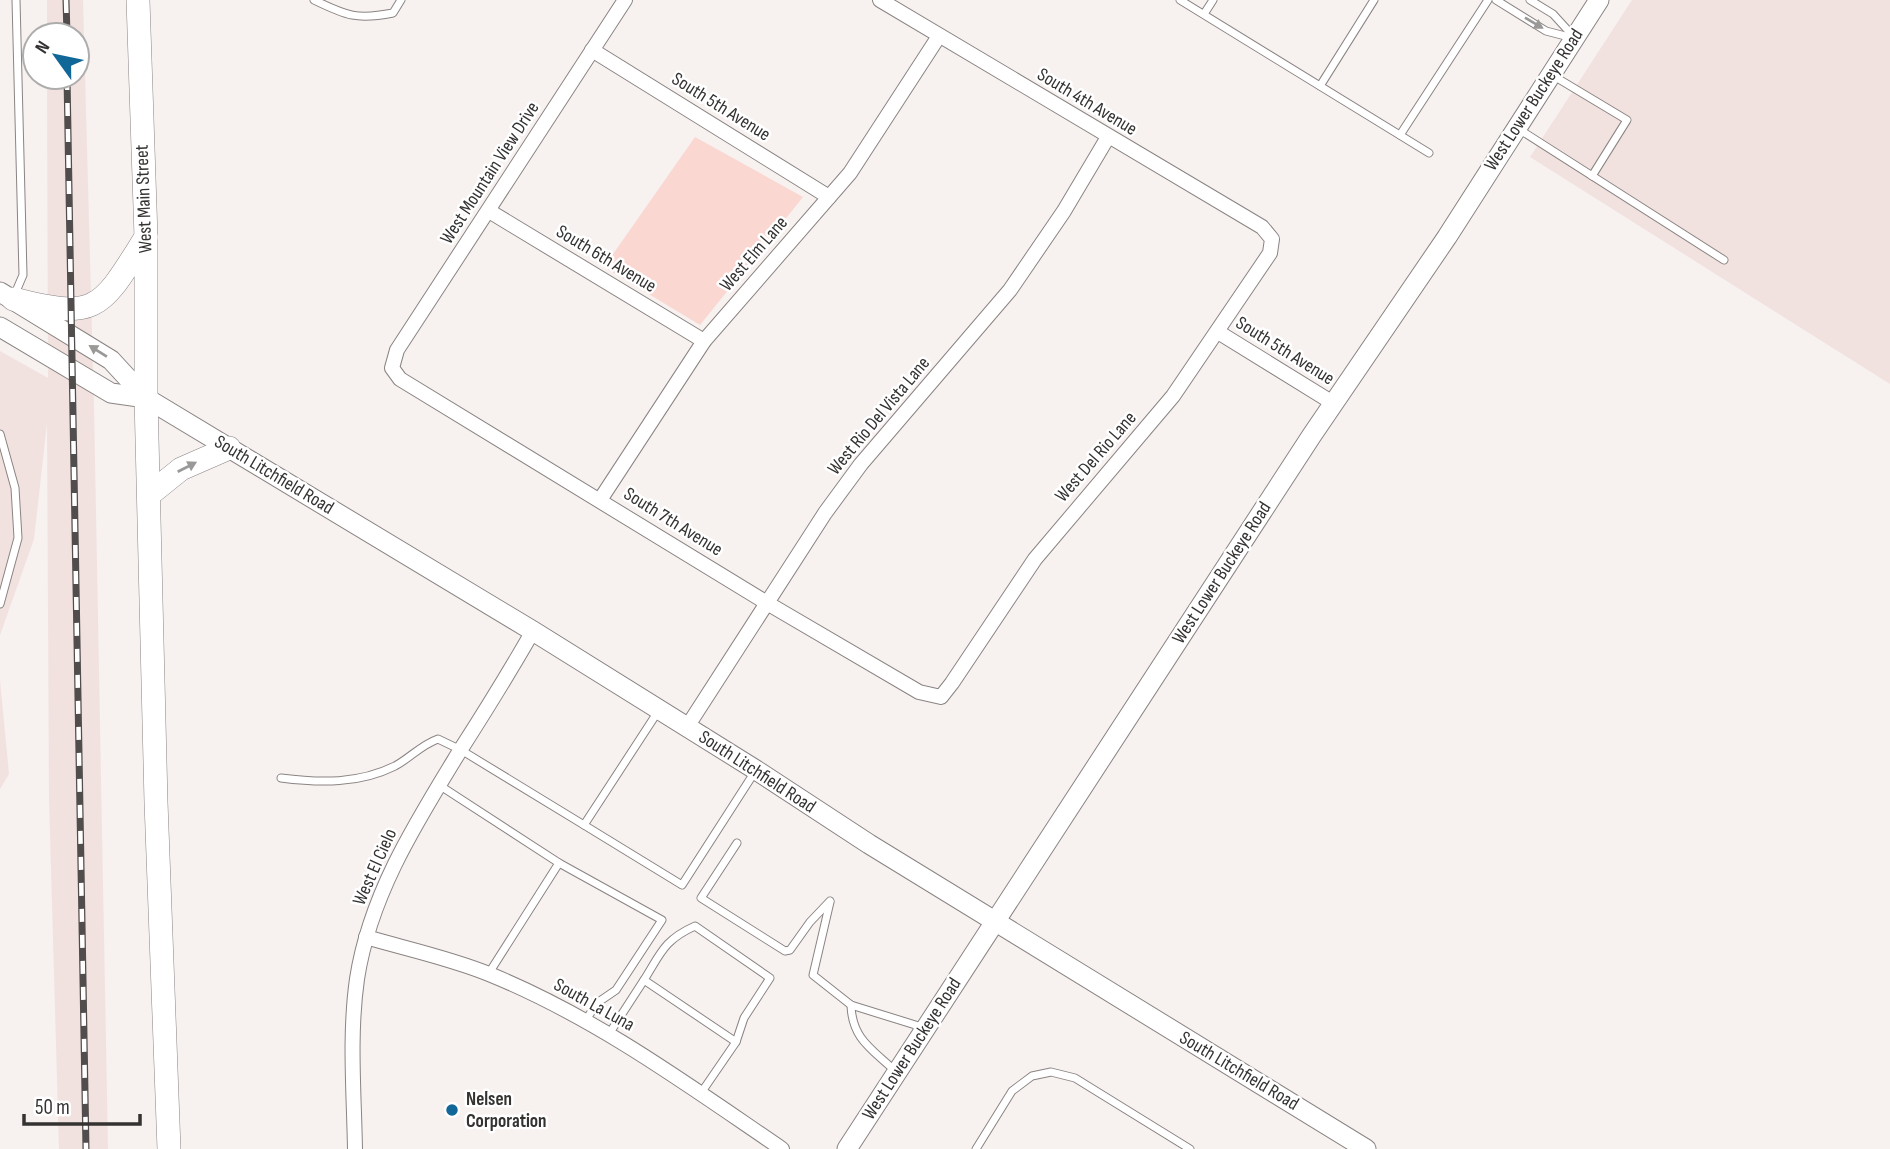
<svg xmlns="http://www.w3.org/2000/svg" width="1890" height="1149" font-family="'Sofia Sans Condensed',sans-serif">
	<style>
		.built { fill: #f1e2df }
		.green { fill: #fad7d1 }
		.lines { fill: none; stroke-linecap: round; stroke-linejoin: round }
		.service-casing { stroke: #8a8483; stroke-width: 9 }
		.minor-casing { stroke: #8a8483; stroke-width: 16 }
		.secondary-casing { stroke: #8a8483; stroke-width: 21 }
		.primary-casing { stroke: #8a8483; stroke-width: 24 }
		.service { stroke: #fff; stroke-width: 7 }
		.minor { stroke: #fff; stroke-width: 14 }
		.secondary { stroke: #fff; stroke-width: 19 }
		.primary { stroke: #fff; stroke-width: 23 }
		.rail-casing { stroke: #504d4c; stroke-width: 7 }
		.rail { stroke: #fff; stroke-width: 4.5; stroke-dasharray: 13; stroke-linecap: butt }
		.oneway { fill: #9a9998 }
		.poi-dot { fill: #106798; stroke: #fff; stroke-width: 2.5 }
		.labels { text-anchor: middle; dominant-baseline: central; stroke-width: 5; stroke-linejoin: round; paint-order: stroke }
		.street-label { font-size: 19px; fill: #353332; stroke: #fff }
		.poi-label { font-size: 19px; font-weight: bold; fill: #353332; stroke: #fff; text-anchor: start }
	</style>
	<rect width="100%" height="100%" fill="#f7f1f0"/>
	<!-- built -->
	<g class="built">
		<path d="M 47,0 L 83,0 L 94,407 L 108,1149 L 59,1149 L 49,798 L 47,423 L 34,539 L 0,635 L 0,351 L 48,378 L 47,77 L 77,77 L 77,35 L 47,35 Z"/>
		<path d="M 1632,0 L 1890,0 L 1890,384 L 1530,157 Z"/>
		<path d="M 0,680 L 9,774 L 0,789 Z"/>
	</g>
	<!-- green -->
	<path class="green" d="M 695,137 L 803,197 L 700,325 L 604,267 Z"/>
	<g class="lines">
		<defs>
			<g id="service">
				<path d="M 314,0 C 347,16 357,20 393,13 L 401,0"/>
				<path d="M 1180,0 L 1429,153"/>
				<path d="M 1496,0 L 1546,31 L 1573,38"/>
				<path d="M 1530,0 L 1553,14 L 1574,37"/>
				<path d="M 1204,14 L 1213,0"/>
				<path d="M 1552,75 L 1627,120 L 1592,176"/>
				<path d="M 1320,86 L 1374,0"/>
				<path d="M 1517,128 L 1724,260"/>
				<path d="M 1400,135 L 1488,0"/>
				<path d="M 14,296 L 23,275 L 16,0"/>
				<path d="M 0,434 L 15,488 L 18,538 L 0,604"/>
				<path d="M 281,778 C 320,783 359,784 395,766 C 410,758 421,745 438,739 L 461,750 L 584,825 L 659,710"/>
				<path d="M 439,785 L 559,863 L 489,973"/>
				<path d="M 584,825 L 682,885 L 756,770"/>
				<path d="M 737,843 L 701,898 L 785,951 L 790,950 L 810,922 L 830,901"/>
				<path d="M 559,863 L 662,920 L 616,990 L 597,1003 L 586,1020"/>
				<path d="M 830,902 L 813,975 L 851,1005 L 925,1028"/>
				<path d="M 644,980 C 661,953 664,940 695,926 L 770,978 L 744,1018 L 736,1042"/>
				<path d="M 851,1005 C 852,1039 872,1049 895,1071"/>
				<path d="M 609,1034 L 644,980 L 736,1042 L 701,1093"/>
				<path d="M 976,1149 L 1012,1091 L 1032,1076 L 1051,1072 L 1075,1078 L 1190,1149"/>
			</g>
			<g id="minor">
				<path d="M 625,0 L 397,350 L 392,368 L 400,379 L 767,603 L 919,692 L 941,697 L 952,683 L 1035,559 L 1173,396 L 1270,253 L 1272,239 L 1262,227 L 880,0"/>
				<path d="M 592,50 L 829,197"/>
				<path d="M 489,211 L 704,341"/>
				<path d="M 1218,332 L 1333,403"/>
				<path d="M 600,500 L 704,341 L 850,173 L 939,36"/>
				<path d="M 687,727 L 825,513 L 861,464 L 1010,290 L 1064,211 L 1108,137"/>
				<path d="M 366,937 C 407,949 450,958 489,974 C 595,1017 688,1085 782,1149"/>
				<path d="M 355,1149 C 354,1093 349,1035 357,979 C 370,894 417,821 461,749 C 486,710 510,671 533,631"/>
			</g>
			<g id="secondary">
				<path d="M 0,292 L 111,360 L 146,398 L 533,631 L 756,770 L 869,844 L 1366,1149"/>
				<path d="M 0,327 L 111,393 L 146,398"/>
				<path d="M 847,1149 L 1312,435 L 1447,237 L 1599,0"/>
			</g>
			<g id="primary">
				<path d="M 138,0 L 146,237 L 146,398 L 156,802 L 169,1149"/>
				<path d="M 13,299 C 99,321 101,308 146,237"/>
				<path d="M 150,494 L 181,469 L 229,448"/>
			</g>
		</defs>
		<!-- service casing -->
		<use href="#service" class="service-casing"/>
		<!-- minor casing -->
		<use href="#minor" class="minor-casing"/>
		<!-- secondary casing -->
		<use href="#secondary" class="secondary-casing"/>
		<!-- primary casing -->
		<use href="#primary" class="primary-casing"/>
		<!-- service -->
		<use href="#service" class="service"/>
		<!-- minor -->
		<use href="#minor" class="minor"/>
		<!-- secondary -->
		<use href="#secondary" class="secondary"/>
		<!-- primary -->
		<use href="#primary" class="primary"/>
		<defs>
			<g id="rail">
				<path d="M 66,0 L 67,35"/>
				<path d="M 67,77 L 86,1149"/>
			</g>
		</defs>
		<!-- rail casing -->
		<use href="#rail" class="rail-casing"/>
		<!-- rail -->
		<use href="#rail" class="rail"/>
	</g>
	<!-- one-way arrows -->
	<defs><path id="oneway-solid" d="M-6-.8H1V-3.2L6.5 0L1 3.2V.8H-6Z" transform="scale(1.75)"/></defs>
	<g class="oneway">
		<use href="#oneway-solid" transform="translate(1534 23) rotate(31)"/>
		<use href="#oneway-solid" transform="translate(98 351) rotate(-148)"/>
		<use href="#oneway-solid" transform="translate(187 467) rotate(-27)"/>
	</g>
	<!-- markers -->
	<circle class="poi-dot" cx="452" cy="1110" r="7"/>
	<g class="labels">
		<!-- street labels -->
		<g class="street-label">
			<text transform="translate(1534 100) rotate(-57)">West Lower Buckeye Road</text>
			<text transform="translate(1087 102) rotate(31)">South 4th Avenue</text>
			<text transform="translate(721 107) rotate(32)">South 5th Avenue</text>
			<text transform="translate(490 173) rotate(-57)">West Mountain View Drive</text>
			<text transform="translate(144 199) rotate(-92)">West Main Street</text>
			<text transform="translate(754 254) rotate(-49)">West Elm Lane</text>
			<text transform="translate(606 259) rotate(31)">South 6th Avenue</text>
			<text transform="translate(1285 351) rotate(32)">South 5th Avenue</text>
			<text transform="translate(879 416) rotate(-50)">West Rio Del Vista Lane</text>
			<text transform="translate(1096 457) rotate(-49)">West Del Rio Lane</text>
			<text transform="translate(274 475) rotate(31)">South Litchfield Road</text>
			<text transform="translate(673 522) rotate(32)">South 7th Avenue</text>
			<text transform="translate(1222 573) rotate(-57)">West Lower Buckeye Road</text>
			<text transform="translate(757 772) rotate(33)">South Litchfield Road</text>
			<text transform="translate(375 867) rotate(-66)">West El Cielo</text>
			<text transform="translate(594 1005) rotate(29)">South La Luna</text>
			<text transform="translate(912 1049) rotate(-57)">West Lower Buckeye Road</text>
			<text transform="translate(1239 1071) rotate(31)">South Litchfield Road</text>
		</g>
		<!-- poi labels -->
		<g class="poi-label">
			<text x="466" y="1099">Nelsen<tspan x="466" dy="22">Corporation</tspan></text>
		</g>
	</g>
	<!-- north arrow -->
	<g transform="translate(56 56) rotate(303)"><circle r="33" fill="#ffffff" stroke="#aeadad" stroke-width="2"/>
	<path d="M0-5L12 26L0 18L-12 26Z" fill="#106798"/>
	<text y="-10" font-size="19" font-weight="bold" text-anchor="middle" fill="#353332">N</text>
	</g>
	<!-- scale -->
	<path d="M24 1114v10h116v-10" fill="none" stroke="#353332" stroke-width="3.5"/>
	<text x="35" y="1114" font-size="21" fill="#353332" stroke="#ffffff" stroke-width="5" paint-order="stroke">50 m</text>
</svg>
